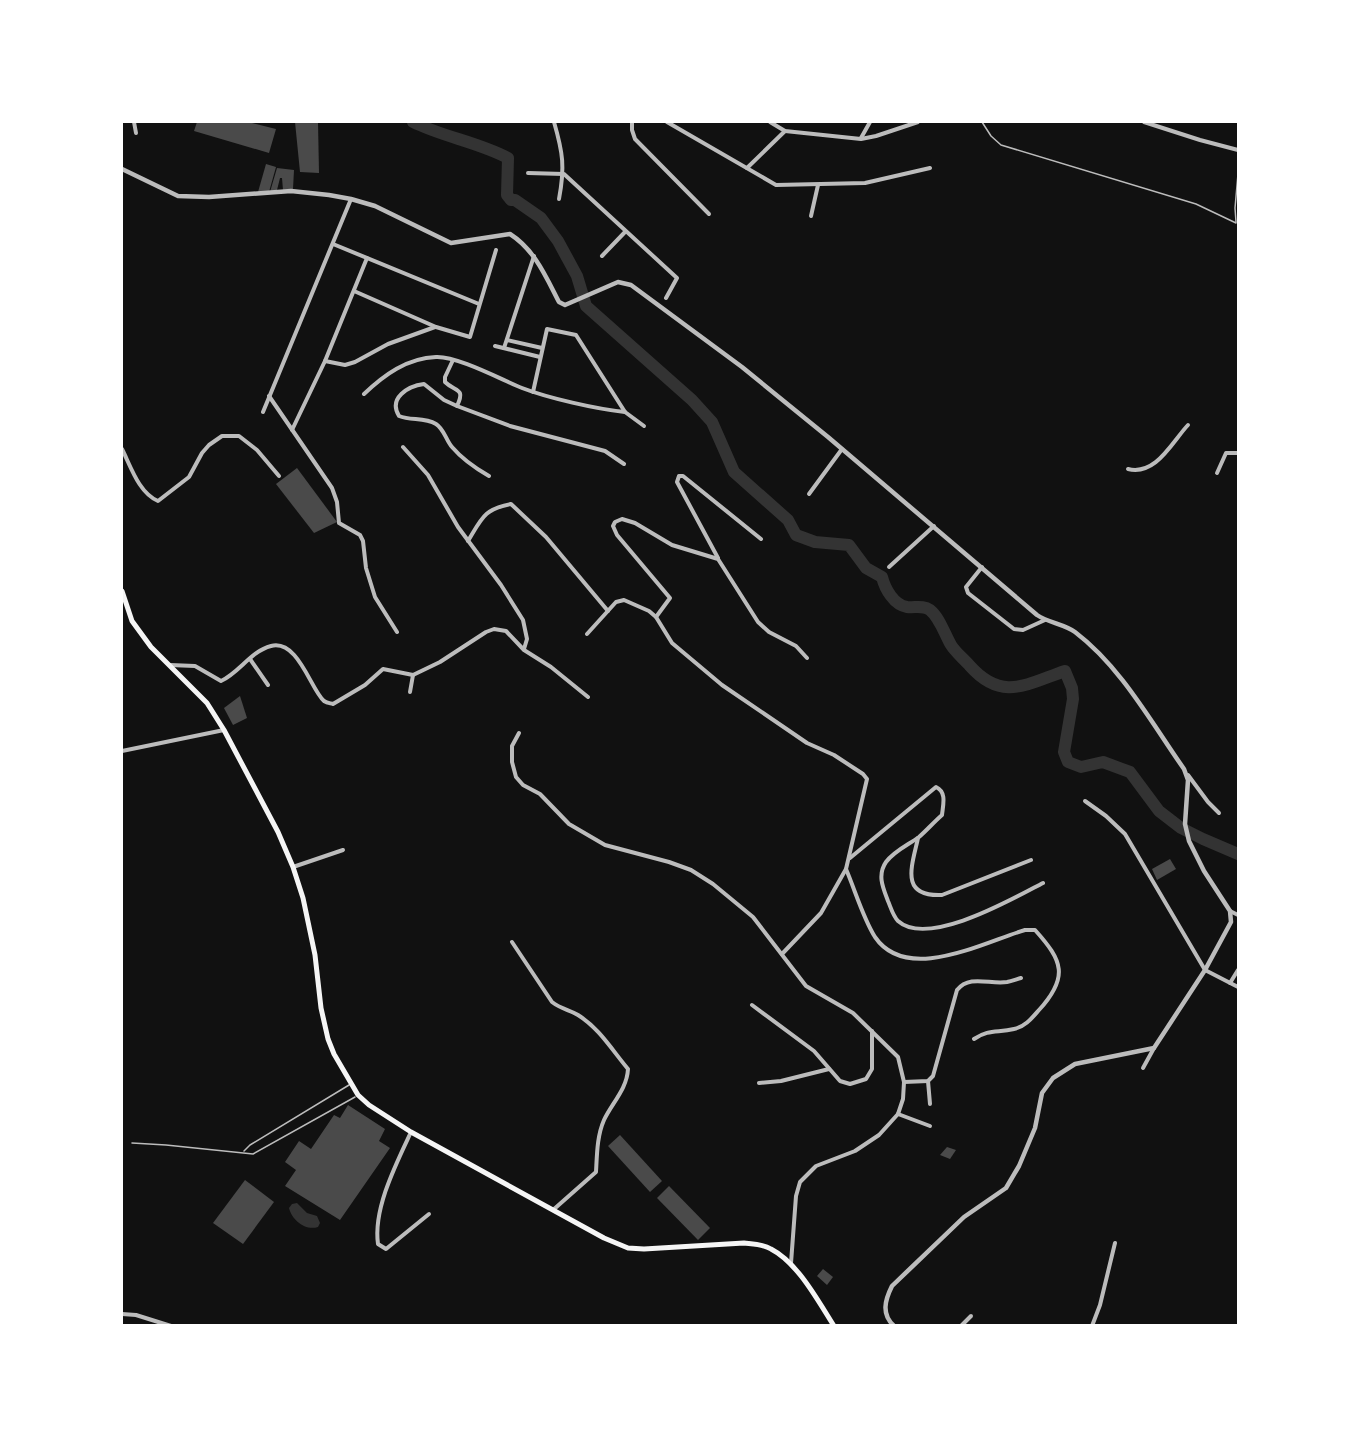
<svg xmlns="http://www.w3.org/2000/svg" width="1360" height="1447" font-family="'Fira Sans',sans-serif">
	<style>
		.water { fill: #333 }
		.lines { fill: none; stroke-linecap: round; stroke-linejoin: round }
		.river { stroke: #333; stroke-width: 12 }
		.building { fill: #4a4a4a }
		.service { stroke: #bcbcbc; stroke-width: 1.5 }
		.minor { stroke: #bcbcbc; stroke-width: 4 }
		.tertiary { stroke: #bcbcbc; stroke-width: 4.5 }
		.primary { stroke: #f5f5f5; stroke-width: 5 }
	</style>
	<rect width="100%" height="100%" fill="#111"/>
	<!-- water -->
	<path class="water" d="M 297,1203 L 307,1213 L 317,1216 L 320,1223 L 318,1227 C 305,1231 292,1220 289,1208 L 292,1204 Z"/>
	<g class="lines">
		<!-- river -->
		<path class="river" d="M 413,122 C 443,137 478,142 508,158 L 507,195 L 511,200 L 515,200 L 541,218 L 558,241 L 577,276 L 586,306 L 692,400 L 712,422 L 734,472 L 788,520 L 796,535 L 815,542 L 849,545 L 866,568 L 882,577 C 885,589 894,605 907,607 C 915,608 923,605 930,610 C 940,618 945,635 951,645 C 956,653 964,659 970,666 C 1002,702 1027,684 1065,671 L 1072,688 L 1073,699 L 1064,752 L 1068,762 L 1081,767 L 1103,762 L 1130,772 L 1159,811 L 1181,828 L 1203,839 L 1238,854"/>
	</g>
	<!-- building -->
	<g class="building">
		<path d="M 197,122 L 248,122 L 276,129 L 269,153 L 194,131 Z"/>
		<path d="M 295,122 L 318,122 L 319,173 L 300,172 Z"/>
		<path d="M 266,164 L 276,167 L 269,192 L 258,192 Z"/>
		<path d="M 277,168 L 294,170 L 293,189 L 283,190 L 282,178 L 280,178 L 277,190 L 270,192 Z"/>
		<path d="M 297,468 L 337,522 L 314,533 L 276,484 Z"/>
		<path d="M 240,696 L 247,718 L 233,725 L 224,708 Z"/>
		<path d="M 1170,859 L 1176,869 L 1157,880 L 1152,869 Z"/>
		<path d="M 348,1105 L 385,1129 L 379,1141 L 390,1148 L 340,1220 L 285,1186 L 296,1170 L 285,1162 L 299,1141 L 311,1149 L 334,1115 L 340,1118 Z"/>
		<path d="M 620,1135 L 662,1181 L 650,1192 L 608,1146 Z"/>
		<path d="M 947,1147 L 956,1150 L 950,1159 L 940,1155 Z"/>
		<path d="M 245,1180 L 274,1202 L 243,1244 L 213,1223 Z"/>
		<path d="M 669,1186 L 710,1228 L 698,1240 L 657,1198 Z"/>
		<path d="M 823,1269 L 833,1277 L 827,1285 L 817,1276 Z"/>
	</g>
	<g class="lines">
		<!-- service -->
		<g class="service">
			<path d="M 982,122 L 991,136 L 1001,145 L 1196,204 L 1236,223"/>
			<path d="M 1236,222 L 1235,208 L 1238,174"/>
			<path d="M 132,1143 L 166,1145 L 253,1154 L 355,1097"/>
			<path d="M 244,1151 L 250,1145 L 349,1085"/>
		</g>
		<!-- minor -->
		<g class="minor">
			<path d="M 134,122 L 136,133"/>
			<path d="M 554,122 C 563,153 565,167 559,199"/>
			<path d="M 632,122 L 632,130 L 635,139 L 709,214"/>
			<path d="M 667,122 L 776,185 L 865,183 L 930,168"/>
			<path d="M 770,122 L 785,131 L 861,139 L 876,136 L 918,122"/>
			<path d="M 1144,122 L 1200,140 L 1238,150"/>
			<path d="M 861,138 L 870,122"/>
			<path d="M 747,168 L 785,131"/>
			<path d="M 528,173 L 564,174 L 677,278 L 666,298"/>
			<path d="M 811,216 L 818,185"/>
			<path d="M 333,244 L 479,304"/>
			<path d="M 602,256 L 625,232"/>
			<path d="M 354,291 L 436,327 L 470,337 L 496,250"/>
			<path d="M 507,340 L 542,348"/>
			<path d="M 495,346 L 540,357"/>
			<path d="M 504,348 L 534,256"/>
			<path d="M 453,360 L 445,377 L 445,382 C 455,392 466,387 457,406"/>
			<path d="M 325,361 L 345,365 L 355,362 L 388,344 L 435,327"/>
			<path d="M 533,392 L 547,329 L 576,335 L 625,412 L 644,426"/>
			<path d="M 364,394 C 384,375 407,358 436,357 C 457,356 500,379 522,388 C 548,398 596,409 625,412"/>
			<path d="M 269,396 L 332,488 L 337,502 L 339,523 L 360,535 L 363,541 L 366,568 L 375,597 L 397,632"/>
			<path d="M 263,412 L 351,199"/>
			<path d="M 292,430 L 325,361 L 367,258"/>
			<path d="M 403,447 L 428,475 L 458,527 L 501,585 L 523,620 L 527,639 L 524,649"/>
			<path d="M 122,449 C 131,467 139,493 158,501 L 189,477 L 202,453 L 209,445 L 222,436 L 239,436 L 257,450 L 279,476"/>
			<path d="M 1128,469 C 1156,476 1172,442 1188,425"/>
			<path d="M 1217,473 L 1226,453 L 1238,453"/>
			<path d="M 489,476 C 475,468 463,460 452,447 C 446,440 444,429 436,424 C 424,417 411,421 399,416 C 388,398 408,386 424,384 L 444,400 L 457,406 L 510,426 L 605,451 L 624,464"/>
			<path d="M 809,494 L 842,449"/>
			<path d="M 468,541 C 482,518 484,509 511,504 L 546,537 L 608,611"/>
			<path d="M 718,558 L 677,482 L 679,476 L 683,476 L 761,539"/>
			<path d="M 889,567 L 934,526"/>
			<path d="M 982,567 L 966,587 L 968,593 L 1014,629 L 1023,630 L 1045,620"/>
			<path d="M 656,617 L 670,598 L 617,535 L 613,526 L 615,522 L 622,519 L 635,523 L 672,545 L 718,559 L 758,622 L 769,632 L 796,646 L 807,658"/>
			<path d="M 587,634 L 616,602 L 624,600 L 649,611 L 656,617 L 672,643 L 722,685 L 807,743 L 834,755 L 863,774 L 867,779 L 846,869 L 821,913 L 782,954"/>
			<path d="M 250,659 L 268,685"/>
			<path d="M 170,665 L 195,666 L 221,681 C 239,673 251,651 271,646 C 298,639 311,690 324,701 C 327,703 329,703 333,704 L 365,685 L 383,669 L 413,675 L 440,662 L 486,632 L 494,629 L 506,631 L 524,650 L 551,667 L 588,697"/>
			<path d="M 410,692 L 413,675"/>
			<path d="M 519,733 L 512,746 L 512,762 L 516,777 L 523,785 L 540,794 L 569,824 L 605,845 L 669,862 L 691,870 L 713,884 L 753,917 L 806,986 L 853,1013 L 898,1057 L 904,1082 L 903,1099 L 898,1114 L 879,1135 L 855,1151 L 816,1166 L 800,1182 L 796,1196 L 791,1263"/>
			<path d="M 122,751 L 224,730"/>
			<path d="M 1188,775 L 1208,802 L 1219,813"/>
			<path d="M 1085,801 L 1106,816 L 1125,834 L 1205,970 L 1238,987"/>
			<path d="M 918,838 C 912,866 899,897 942,895 L 1031,860"/>
			<path d="M 850,858 L 936,787 C 947,792 943,805 942,815 C 934,822 927,830 919,837 C 908,845 894,851 886,862 C 877,875 883,888 888,901 C 891,908 893,916 898,921 C 928,948 1014,898 1043,883"/>
			<path d="M 293,867 L 343,850"/>
			<path d="M 846,869 C 855,890 863,918 875,937 C 907,984 984,942 1025,930 L 1035,930 C 1063,961 1069,977 1039,1010 C 1032,1018 1025,1027 1014,1029 C 997,1033 989,1029 974,1039"/>
			<path d="M 1230,911 L 1238,915"/>
			<path d="M 512,942 L 552,1002 C 561,1009 570,1010 578,1015 C 599,1028 612,1050 628,1069 C 627,1089 612,1103 604,1120 C 597,1136 597,1154 596,1172 L 553,1210"/>
			<path d="M 1230,983 L 1238,970"/>
			<path d="M 752,1005 L 814,1051 L 840,1081 L 850,1084 L 866,1079 L 872,1069 L 872,1031"/>
			<path d="M 1143,1068 L 1154,1048"/>
			<path d="M 928,1081 L 930,1104"/>
			<path d="M 904,1082 L 928,1081 L 933,1076 L 957,990 C 970,974 990,985 1007,982 C 1012,981 1017,979 1021,978"/>
			<path d="M 759,1083 L 781,1081 L 829,1069"/>
			<path d="M 898,1114 L 930,1126"/>
			<path d="M 411,1132 C 396,1164 373,1209 378,1244 L 386,1249 L 429,1214"/>
			<path d="M 122,1314 L 136,1315 L 171,1326"/>
			<path d="M 961,1326 L 971,1316"/>
			<path d="M 1092,1326 L 1100,1305 L 1115,1243"/>
		</g>
		<!-- tertiary -->
		<path class="tertiary" d="M 122,169 L 178,196 L 209,197 L 291,191 L 329,195 L 351,199 L 375,206 L 451,243 L 510,234 C 535,250 546,277 559,302 L 565,305 L 618,282 L 631,285 L 742,367 L 828,437 L 1037,615 C 1049,623 1064,624 1075,632 C 1121,667 1151,722 1184,769 L 1188,780 L 1185,824 L 1189,841 L 1204,871 L 1230,911 L 1231,922 L 1205,970 L 1154,1048 L 1075,1064 L 1053,1078 L 1042,1093 L 1035,1128 L 1019,1166 L 1006,1188 L 964,1217 L 892,1286 C 885,1300 881,1314 894,1326"/>
		<!-- primary -->
		<path class="primary" d="M 122,591 L 132,621 L 151,647 L 207,703 L 224,730 L 278,832 L 293,867 L 303,898 L 315,955 L 321,1008 L 328,1039 L 334,1054 L 358,1095 L 369,1105 L 411,1132 L 604,1238 L 628,1248 L 644,1249 L 744,1243 C 753,1244 763,1244 771,1249 C 798,1263 818,1301 834,1326"/>
	</g>
	<!-- border -->
	<rect width="1360" height="1447" fill="none" stroke="#ffffff" stroke-width="246"/>
</svg>
